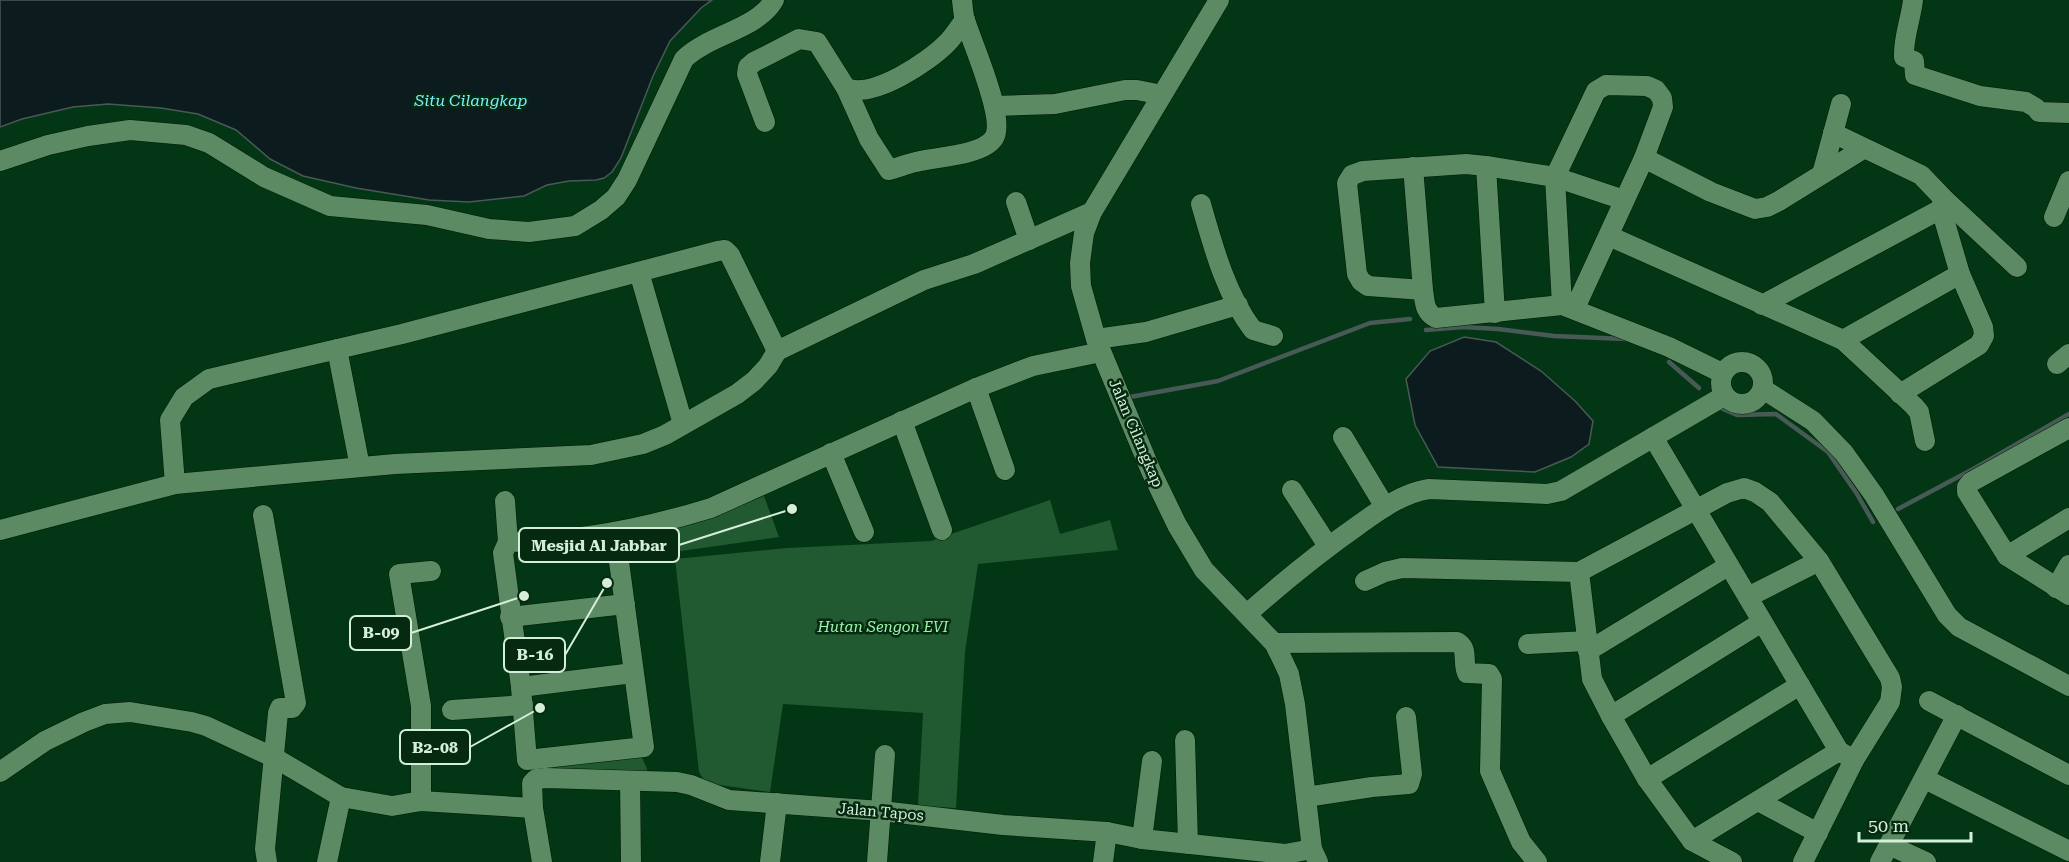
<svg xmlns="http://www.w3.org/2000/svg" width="2069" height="862" font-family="'Roboto Serif',serif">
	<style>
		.green { fill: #215930 }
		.water { fill: #0c1b1e; stroke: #485a56; stroke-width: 1.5 }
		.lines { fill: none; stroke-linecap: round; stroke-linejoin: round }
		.stream { stroke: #485a56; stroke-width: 4.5 }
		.minor-casing { stroke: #031908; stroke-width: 21 }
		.minor { stroke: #5b8a63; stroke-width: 20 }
		.labels { text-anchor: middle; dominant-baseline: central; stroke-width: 5; stroke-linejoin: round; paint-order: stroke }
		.street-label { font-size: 15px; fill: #d5eed9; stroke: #052a10 }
		.park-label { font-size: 15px; font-style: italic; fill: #9af6ac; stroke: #052a10 }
		.water-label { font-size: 16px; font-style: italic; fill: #79ecfe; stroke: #052a10 }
		.leader { fill: none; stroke: #d5eed9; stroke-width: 2 }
		.callout-dot { fill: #d5eed9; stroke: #052a10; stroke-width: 2 }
		.callout { fill: #052a10; stroke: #d5eed9; stroke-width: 2 }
		.callout-label { font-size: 16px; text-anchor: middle; font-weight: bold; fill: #d5eed9 }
	</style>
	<rect width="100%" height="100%" fill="#033614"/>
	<!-- green -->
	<g class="green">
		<path d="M 764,496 L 779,537 L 660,554 L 658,532 L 700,522 Z"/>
		<path d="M 1050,500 L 1060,534 L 1110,520 L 1118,550 L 978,564 L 965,652 L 956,808 L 918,806 L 923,713 L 783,704 L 770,792 L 706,783 L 699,772 L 675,559 L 787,548 L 931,541 Z"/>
		<path d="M 640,753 L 650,776 L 543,775 L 542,762 Z"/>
	</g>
	<!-- water -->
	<g class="water">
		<path d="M 0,0 L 712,0 L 701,8 L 670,41 L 653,76 L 621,158 L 612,172 L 604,178 L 596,180 L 569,181 L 547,185 L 524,196 L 469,202 L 429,200 L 356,188 L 303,176 L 270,159 L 236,130 L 198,114 L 161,108 L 108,104 L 73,107 L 22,119 L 0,127 Z"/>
		<path d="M 1464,337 L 1496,342 L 1541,371 L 1575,401 L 1593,421 L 1589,444 L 1571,457 L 1535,472 L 1438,467 L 1415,425 L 1406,379 L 1430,351 Z"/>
	</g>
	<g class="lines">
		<!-- stream -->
		<g class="stream">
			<path d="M 1426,330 L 1463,327 L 1498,329 L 1554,336 L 1626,339"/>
			<path d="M 1669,362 L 1699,388"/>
			<path d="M 1130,397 L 1218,381 L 1370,323 L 1410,319"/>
			<path d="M 1723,409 L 1737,415 L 1776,414 L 1828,452 L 1857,494 L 1873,522"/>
			<path d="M 1898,509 L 1975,468 L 2069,414"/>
		</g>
		<defs>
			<g id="minor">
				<path d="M 1219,0 L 1092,212 L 1084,233 L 1080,263 L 1081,286 L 1096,339 L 1151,471 L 1177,525 L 1204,570 L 1274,643 L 1283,661 L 1289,674 L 1295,704 L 1312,849 L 1318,862"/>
				<path d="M 1913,0 C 1911,19 1903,38 1904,57 L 1914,61 L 1915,75 L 1980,96 L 2026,102 L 2036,108 L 2039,112 L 2069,113"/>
				<path d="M 846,88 L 869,139 L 889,170 C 898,168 906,164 916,162 C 935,157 982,156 994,138 C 1006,119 973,45 966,23 C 963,16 963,8 962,0"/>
				<path d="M 995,106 L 1055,104 L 1125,90 L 1137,90 L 1162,95"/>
				<path d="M 765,122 L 747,74 L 748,67 L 754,62 L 799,39 L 817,42 L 846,88 C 873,99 929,62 948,42 C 954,36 959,27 965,20"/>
				<path d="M 1833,133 L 1921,175 L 1943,198 L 2017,267"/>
				<path d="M 1644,158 L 1711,192 L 1755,209 L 1767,207 L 1779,201 L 1863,149"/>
				<path d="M 0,161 L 48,145 L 88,136 L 130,130 L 186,135 L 209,143 L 264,177 L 330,206 L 427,215 L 489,229 L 529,232 L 575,226 L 601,210 L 616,197 L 627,180 L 684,59 C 708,35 758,29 774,0"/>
				<path d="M 1486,166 L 1495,313"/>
				<path d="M 1413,167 L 1423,290 C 1425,302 1424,312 1436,318 L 1562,305 L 1669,347 L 1722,373"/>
				<path d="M 1822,174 L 1841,104"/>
				<path d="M 1016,202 L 1029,240"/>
				<path d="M 1201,204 C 1213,246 1226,295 1253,330 L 1273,336"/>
				<path d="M 2054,217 L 2069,181"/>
				<path d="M 1609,236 L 1843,340 L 1914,406 L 1919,412 L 1925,441"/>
				<path d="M 639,272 L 683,424"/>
				<path d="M 1423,290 L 1368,286 L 1361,281 L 1357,274 L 1347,183 L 1352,175 L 1363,171 L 1466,164 L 1486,166 L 1555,177 L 1624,200"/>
				<path d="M 1562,305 L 1555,177 L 1596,91 L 1606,85 L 1647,86 L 1656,90 L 1662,98 L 1663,107 L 1644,158 L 1575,308"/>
				<path d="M 1762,305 L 1941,209"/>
				<path d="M 1096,339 L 1146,332 L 1238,305"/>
				<path d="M 1843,340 L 1960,274"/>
				<path d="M 337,349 L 360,467"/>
				<circle cx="1742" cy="383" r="21"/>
				<path d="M 2057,364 L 2069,354"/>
				<path d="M 976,388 L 1005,470"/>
				<path d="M 1763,389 L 1813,421 L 1844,453 L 1874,495 L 1947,615 L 1959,627 L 2069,686"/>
				<path d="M 1900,394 L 1979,345 L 1984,336 L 1983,327 L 1960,274 L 1941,209 L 1943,198"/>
				<path d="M 902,421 L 942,530"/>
				<path d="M 2069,428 L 1971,482 L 1967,487 L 1967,492 L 2007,556 L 2069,595"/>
				<path d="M 1343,437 L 1385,507"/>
				<path d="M 1653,437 L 1839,751 L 1854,760"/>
				<path d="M 831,453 L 864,532"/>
				<path d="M 175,484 L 170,420 L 184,397 L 209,379 L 402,334 L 718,251 L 725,250 L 730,255 L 777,351"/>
				<path d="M 1292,490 L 1328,546"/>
				<path d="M 505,501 L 508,542"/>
				<path d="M 263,515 L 296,703 L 292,708 L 280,708 L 278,713 L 265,849 L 267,862"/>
				<path d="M 0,530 L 175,484 L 395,464 L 591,455 L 643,444 L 665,435 L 737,394 L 754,381 L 768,366 L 777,351 L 924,280 L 974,264 L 1092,212"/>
				<path d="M 615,532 L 644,747 L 527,760 L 521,687 L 503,553 L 508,542 C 577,542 646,528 711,508 L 976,388 L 1033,366 L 1101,352"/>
				<path d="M 2007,556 L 2069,518"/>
				<path d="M 1579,572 L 1592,679 L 1611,716 L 1647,779 L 1692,841 L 1732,862"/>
				<path d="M 1365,581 L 1385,572 L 1402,568 L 1579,572 L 1727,493 L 1744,488 L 1755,492 L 1770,502 L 1819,561 L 1890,678 L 1892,687 L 1890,702 L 1854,760 L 1803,862"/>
				<path d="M 2056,588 L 2069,565"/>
				<path d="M 1748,597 L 1819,561"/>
				<path d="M 1247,614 C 1283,582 1320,552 1360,524 C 1381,509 1403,493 1429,489 L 1547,494 L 1561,491 L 1724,396"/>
				<path d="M 510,617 L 625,604"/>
				<path d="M 1274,643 L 1457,642 C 1469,648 1462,662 1467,673 L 1489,674 L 1492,679 L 1490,771 L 1521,842 L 1537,862"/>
				<path d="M 1528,644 L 1587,641"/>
				<path d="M 1588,651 L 1728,566"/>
				<path d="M 521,687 L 633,673"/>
				<path d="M 1929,701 L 2069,775"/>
				<path d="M 452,710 L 523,705"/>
				<path d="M 1611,716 L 1762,622"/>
				<path d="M 1185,740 L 1188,844"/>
				<path d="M 0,772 L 45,741 L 84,722 L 105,714 L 130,712 L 192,722 L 206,726 L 275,758 L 341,797 L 392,806 L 421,801 L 533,808"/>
				<path d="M 1647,779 L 1800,685"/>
				<path d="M 1925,779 L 2069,851"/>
				<path d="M 630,781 L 631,862"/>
				<path d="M 1306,797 L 1372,787 L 1409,784 L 1412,774 L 1406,717"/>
				<path d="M 421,801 L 421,706 L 399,574 L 431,571"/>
				<path d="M 1758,801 L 1818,833"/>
				<path d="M 1142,839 L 1152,761"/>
				<path d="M 1692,841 L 1839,751"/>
				<path d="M 1889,845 L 1926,862"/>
				<path d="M 327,862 L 341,797"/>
				<path d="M 542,862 L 533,808 L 532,783 L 536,779 L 546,778 L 677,782 L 691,785 L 729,800 L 881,811 L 1003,825 L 1107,832 L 1142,839 L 1285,854 L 1312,849"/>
				<path d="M 770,862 L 777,803"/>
				<path d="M 877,862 L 885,755"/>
				<path d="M 1103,862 L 1107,832"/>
				<path d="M 1880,862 L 1957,715"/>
			</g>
		</defs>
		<!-- minor casing -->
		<use href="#minor" class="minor-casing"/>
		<!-- minor -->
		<use href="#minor" class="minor"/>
	</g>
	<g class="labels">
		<!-- street labels -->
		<g class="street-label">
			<text transform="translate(1136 433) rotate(67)">Jalan Cilangkap</text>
			<text transform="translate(881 812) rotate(5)">Jalan Tapos</text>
		</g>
		<!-- park labels -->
		<g class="park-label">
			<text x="883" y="627">Hutan Sengon EVI</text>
		</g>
		<!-- water labels -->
		<g class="water-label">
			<text x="471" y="100">Situ Cilangkap</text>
		</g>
	</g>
	<!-- callouts -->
	<path class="leader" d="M792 509L679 545M524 596L411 633M607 583L565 655M540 708L470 747"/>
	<g class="callout-dot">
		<circle cx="792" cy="509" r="6"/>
		<circle cx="524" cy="596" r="6"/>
		<circle cx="607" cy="583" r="6"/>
		<circle cx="540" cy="708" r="6"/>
	</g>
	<g class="callout">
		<rect x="519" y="528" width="160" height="34" rx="6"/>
		<rect x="350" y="616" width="61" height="34" rx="6"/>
		<rect x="504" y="638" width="61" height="34" rx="6"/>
		<rect x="400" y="730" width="70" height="34" rx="6"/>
	</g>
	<g class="callout-label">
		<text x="599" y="551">Mesjid Al Jabbar</text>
		<text x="381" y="638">B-09</text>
		<text x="535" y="660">B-16</text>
		<text x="435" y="753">B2-08</text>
	</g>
	<!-- scale -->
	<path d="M1859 832v9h112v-9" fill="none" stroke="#d5eed9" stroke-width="3"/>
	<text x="1868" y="832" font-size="18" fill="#d5eed9" stroke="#052a10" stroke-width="4.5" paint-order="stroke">50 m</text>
</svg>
